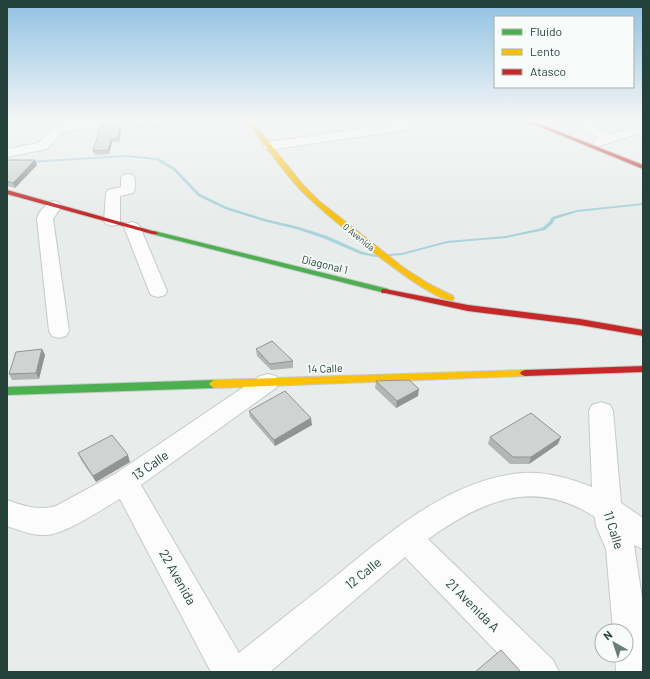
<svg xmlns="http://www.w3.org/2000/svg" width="650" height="679" font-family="Barlow,sans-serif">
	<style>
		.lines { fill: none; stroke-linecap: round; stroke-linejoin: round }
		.stream { fill: #a9d4db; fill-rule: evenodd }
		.street-casing { stroke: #c5cac8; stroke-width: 2 }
		.fast-casing { stroke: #c3cbc8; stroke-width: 2 }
		.slow-casing { stroke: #c3cbc8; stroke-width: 2 }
		.jam-casing { stroke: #c3cbc8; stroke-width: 2 }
		.street { fill: #fcfcfc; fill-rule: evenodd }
		.fast { fill: #4caf50; fill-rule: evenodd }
		.slow { fill: #ffc107; fill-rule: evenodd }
		.jam { fill: #c62828; fill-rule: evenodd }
		.wall { fill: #b2b6b5 }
		.shaded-wall { fill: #919493 }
		.building { fill: #cfd4d2; stroke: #919493 }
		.labels { text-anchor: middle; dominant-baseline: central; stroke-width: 3.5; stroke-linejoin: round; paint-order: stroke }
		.far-street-label { font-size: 9px; fill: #24423a; stroke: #f7fbf9 }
		.street-label { font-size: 11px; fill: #24423a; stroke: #f7fbf9 }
		.near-street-label { font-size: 13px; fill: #24423a; stroke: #f7fbf9 }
	</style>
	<rect width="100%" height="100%" fill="#e8edeb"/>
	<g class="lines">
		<!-- stream -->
		<path class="stream" d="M 127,155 L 158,158 L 175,168 L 200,194 L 227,207 L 265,219 L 299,227 L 327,236 L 363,252 L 376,255 L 402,253 L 447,241 L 506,236 L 542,228 L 549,222 L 552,217 L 577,210 L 643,203 L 643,205 L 577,212 L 555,219 L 552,224 L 545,230 L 506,238 L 447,243 L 402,255 L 376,257 L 360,254 L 323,238 L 296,229 L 263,221 L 225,209 L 198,196 L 173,170 L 156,160 L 127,157 L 29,163 L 27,162 L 29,161 Z"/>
		<defs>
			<g id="street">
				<path d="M 142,120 L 218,120 L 216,122 L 212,123 L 74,130 L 60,134 L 47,149 L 7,157 L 7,149 L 39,143 L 52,128 L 73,122 Z"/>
				<path d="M 572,120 L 584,120 L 609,135 L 643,124 L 643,132 L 599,146 L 595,145 L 593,142 L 598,138 L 573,122 Z"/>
				<path d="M 408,122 L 412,123 L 414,126 L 412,129 L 269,150 L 265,149 L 263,146 L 265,143 L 269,142 Z"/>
				<path d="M 128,174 L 133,175 C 136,180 136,188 133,193 L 120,196 L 120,221 L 118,224 L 112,226 L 106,224 L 104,221 L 106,193 L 108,190 L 121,187 L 121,178 L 123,175 Z"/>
				<path d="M 54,201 L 59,203 L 62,206 L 53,219 L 69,331 L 66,336 L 59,338 L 52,336 L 49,331 L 37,219 C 39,211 46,203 54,201 Z"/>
				<path d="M 132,222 L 138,224 L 140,227 L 167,291 L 165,295 L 158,297 L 151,295 L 149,291 L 124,227 L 126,224 Z"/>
				<path d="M 268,374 L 276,376 L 279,382 L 276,388 L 141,485 L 239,653 C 271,627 304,602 336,576 C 390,532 449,480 521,473 C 545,471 570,478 592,487 L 589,411 L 592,405 L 601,402 L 610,405 L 613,411 L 621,503 L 643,518 L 643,549 L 634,545 L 643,604 L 643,672 L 616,672 L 615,655 L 626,655 L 626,631 L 613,631 L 606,549 L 596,526 L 595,517 C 533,477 482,501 428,539 L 553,660 L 559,672 L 516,672 L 405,557 L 270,672 L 211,672 L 120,499 C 102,509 66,534 46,535 C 33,536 19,530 7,526 L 7,500 C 23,506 40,511 56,506 L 115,474 L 260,376 Z"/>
			</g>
			<g id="fast">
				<path d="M 154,231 L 388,289 L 389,291 L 385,293 L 152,234 L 152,232 Z"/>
				<path d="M 214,380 L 217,382 L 219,384 L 217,386 L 214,388 L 7,395 L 7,387 Z"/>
			</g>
			<g id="slow">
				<path d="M 247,120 L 251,120 L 303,185 L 319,201 L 404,268 L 429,284 L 453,296 L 454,298 L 453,300 C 432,305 316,207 299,188 C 280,167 263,143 247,120 Z"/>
				<path d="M 525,370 L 528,371 L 530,373 L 528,375 L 525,376 L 214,388 L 211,386 L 209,384 L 211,382 L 214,380 Z"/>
			</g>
			<g id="jam">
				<path d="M 524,120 L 529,120 L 643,165 L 643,169 Z"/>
				<path d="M 7,190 L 156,232 L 158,233 L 156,234 L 152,234 L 7,194 Z"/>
				<path d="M 382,289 L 385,289 L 468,305 L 580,319 L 643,330 L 643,336 L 580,325 L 468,311 L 385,293 L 382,293 L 381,291 Z"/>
				<path d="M 643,366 L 643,372 L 525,376 L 522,375 L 520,373 L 522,371 L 525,370 Z"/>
			</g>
		</defs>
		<!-- street casing -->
		<use href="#street" class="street-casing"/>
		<!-- fast casing -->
		<use href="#fast" class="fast-casing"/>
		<!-- slow casing -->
		<use href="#slow" class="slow-casing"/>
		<!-- jam casing -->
		<use href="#jam" class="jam-casing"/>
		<!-- street -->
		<use href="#street" class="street"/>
		<!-- fast -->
		<use href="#fast" class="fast"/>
		<!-- slow -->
		<use href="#slow" class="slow"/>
		<!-- jam -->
		<use href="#jam" class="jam"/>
	</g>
	<!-- wall -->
	<g class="wall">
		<path d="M 121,129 L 119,142 L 112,142 L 109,154 L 95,155 L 93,151 Z"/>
		<path d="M 7,160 L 35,160 L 37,165 L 15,188 L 7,186 Z"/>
		<path d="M 42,349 L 45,355 L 39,379 L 12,380 L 9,374 Z"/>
		<path d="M 256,349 L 293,361 L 293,368 L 271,370 L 257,356 Z"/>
		<path d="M 376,381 L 418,396 L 396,408 L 375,388 Z"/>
		<path d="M 249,411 L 312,425 L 275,446 L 250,417 Z"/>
		<path d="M 490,437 L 558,444 L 529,464 L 510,464 L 488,444 Z"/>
		<path d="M 78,453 L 130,462 L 96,482 L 81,460 Z"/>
	</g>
	<!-- shaded-wall -->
	<g class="shaded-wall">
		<path d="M 120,125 L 121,129 L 119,142 L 118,138 Z"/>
		<path d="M 111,139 L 112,142 L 109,154 L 108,150 Z"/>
		<path d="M 35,160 L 37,165 L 15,188 L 13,183 Z"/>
		<path d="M 42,349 L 45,355 L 39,379 L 36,373 Z"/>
		<path d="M 419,389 L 418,396 L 396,408 L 397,401 Z"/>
		<path d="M 311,418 L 312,425 L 275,446 L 274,440 Z"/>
		<path d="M 561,437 L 558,444 L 529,464 L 531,457 Z"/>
		<path d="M 128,455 L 130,462 L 96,482 L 93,476 Z"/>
	</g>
	<!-- building -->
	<g class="building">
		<path d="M 120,125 L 118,138 L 111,139 L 108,150 L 93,151 L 101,126 Z"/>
		<path d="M 7,160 L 35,160 L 13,183 L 7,181 Z"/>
		<path d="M 272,341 L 293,361 L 270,364 L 256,349 Z"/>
		<path d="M 42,349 L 36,373 L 9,374 L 16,352 Z"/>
		<path d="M 409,380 L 419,389 L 397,401 L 376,381 Z"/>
		<path d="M 285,391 L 311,418 L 274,440 L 249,411 Z"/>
		<path d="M 531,413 L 561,437 L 531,457 L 513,457 L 490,437 Z"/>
		<path d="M 112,435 L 128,455 L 93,476 L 78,453 Z"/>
		<path d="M 501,650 L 521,672 L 475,672 Z"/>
	</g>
	<!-- sky -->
	<linearGradient id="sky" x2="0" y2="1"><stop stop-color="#8fc1e3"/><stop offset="0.56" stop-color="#f5f7f6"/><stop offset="1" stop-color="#f5f7f6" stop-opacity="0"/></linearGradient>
	<rect width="650" height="215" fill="url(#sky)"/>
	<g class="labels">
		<!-- far-street labels -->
		<g class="far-street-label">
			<text transform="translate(359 237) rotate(39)">0 Avenida</text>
		</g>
		<!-- street labels -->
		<g class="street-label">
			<text transform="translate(325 264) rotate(14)">Diagonal 1</text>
			<text transform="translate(325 368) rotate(-2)">14 Calle</text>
		</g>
		<!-- near-street labels -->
		<g class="near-street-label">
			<text transform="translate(150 465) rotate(-35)">13 Calle</text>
			<text transform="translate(614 530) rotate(73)">11 Calle</text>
			<text transform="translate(363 573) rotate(-39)">12 Calle</text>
			<text transform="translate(178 577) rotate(61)">22 Avenida</text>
			<text transform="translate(473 605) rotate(45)">21 Avenida A</text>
		</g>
	</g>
	<!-- border -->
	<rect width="650" height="679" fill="none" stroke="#24423a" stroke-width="16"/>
	<!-- legend -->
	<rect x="494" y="16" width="140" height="72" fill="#f7fbf9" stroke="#a3b1ad"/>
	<rect x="502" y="29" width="20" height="6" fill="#4caf50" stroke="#a3b1ad"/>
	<text x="530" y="36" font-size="12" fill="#24423a">Fluido</text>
	<rect x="502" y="49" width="20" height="6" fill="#ffc107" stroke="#a3b1ad"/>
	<text x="530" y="56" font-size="12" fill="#24423a">Lento</text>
	<rect x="502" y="69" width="20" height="6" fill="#c62828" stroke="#a3b1ad"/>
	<text x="530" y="76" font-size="12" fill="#24423a">Atasco</text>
	<!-- north arrow -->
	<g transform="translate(614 643) rotate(321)"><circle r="19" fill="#f7fbf9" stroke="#a3b1ad"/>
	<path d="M0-3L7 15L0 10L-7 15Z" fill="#697e78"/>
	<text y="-6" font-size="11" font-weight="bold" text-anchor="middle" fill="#24423a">N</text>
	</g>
</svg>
